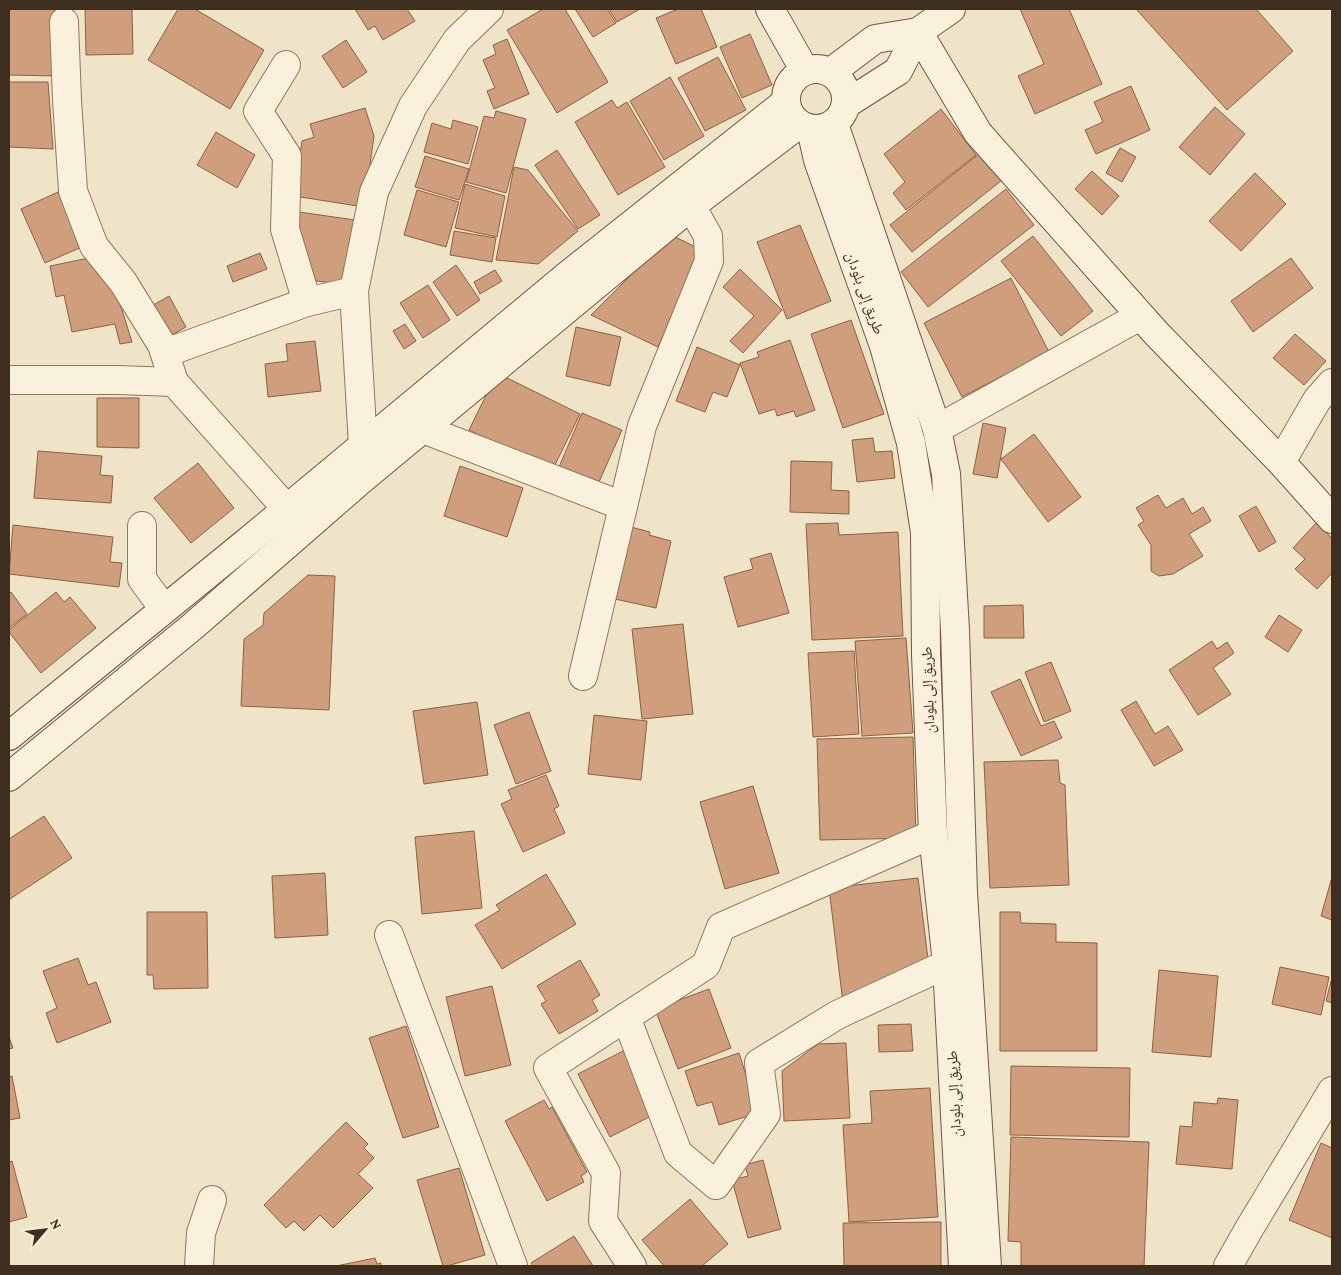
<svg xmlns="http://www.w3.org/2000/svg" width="1341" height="1275" font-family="'Crimson Pro','Noto Naskh Arabic',serif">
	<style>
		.building { fill: #cf9f7d; stroke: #8d5f41 }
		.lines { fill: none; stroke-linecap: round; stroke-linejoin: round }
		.street-casing { stroke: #8d765c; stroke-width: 30 }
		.secondary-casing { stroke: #6f573f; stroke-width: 30 }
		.street { stroke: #faf1dc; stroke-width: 28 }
		.secondary { stroke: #faf1dc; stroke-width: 28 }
		.labels { text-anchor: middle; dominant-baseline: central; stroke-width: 4; stroke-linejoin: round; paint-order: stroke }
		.street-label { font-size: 15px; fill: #3d2e20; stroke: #f7eed8 }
	</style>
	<rect width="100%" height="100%" fill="#f0e4c8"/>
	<!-- building -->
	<g class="building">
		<path d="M 9,9 L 55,9 L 55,76 L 9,75 Z"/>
		<path d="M 85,9 L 132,9 L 133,54 L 86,55 Z"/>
		<path d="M 178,9 L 195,9 L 264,50 L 230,109 L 148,60 Z"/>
		<path d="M 355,9 L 407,9 L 415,21 L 383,40 L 375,26 L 368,30 Z"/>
		<path d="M 543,9 L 565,9 L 608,82 L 557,113 L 507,30 Z"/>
		<path d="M 575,9 L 607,9 L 616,23 L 593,37 Z"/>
		<path d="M 609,9 L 640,9 L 617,22 Z"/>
		<path d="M 678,9 L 701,9 L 717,47 L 676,64 L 656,18 Z"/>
		<path d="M 1020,9 L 1069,9 L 1102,84 L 1035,114 L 1018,76 L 1044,64 Z"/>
		<path d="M 1136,9 L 1256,9 L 1293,51 L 1227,110 Z"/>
		<path d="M 750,34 L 772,85 L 742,98 L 720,47 Z"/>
		<path d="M 507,39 L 529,94 L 494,109 L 487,91 L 495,88 L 483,60 L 496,54 L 493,45 Z"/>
		<path d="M 346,40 L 367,72 L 343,88 L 322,56 Z"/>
		<path d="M 718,57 L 746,110 L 705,131 L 678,78 Z"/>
		<path d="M 670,77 L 704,136 L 664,160 L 630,101 Z"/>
		<path d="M 9,82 L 48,82 L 53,149 L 9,147 Z"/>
		<path d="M 1131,86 L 1150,130 L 1096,154 L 1085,130 L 1103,122 L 1094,102 Z"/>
		<path d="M 612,100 L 617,108 L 627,102 L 665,167 L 618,195 L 575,122 Z"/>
		<path d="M 1215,107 L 1245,134 L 1210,175 L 1179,147 Z"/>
		<path d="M 365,108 L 374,136 L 364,207 L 294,196 L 302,141 L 314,137 L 310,124 Z"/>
		<path d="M 941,109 L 976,155 L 906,210 L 893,193 L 905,182 L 884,154 Z"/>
		<path d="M 496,111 L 526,119 L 506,193 L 466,182 L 484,116 L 494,118 Z"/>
		<path d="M 453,120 L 478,127 L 468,164 L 424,152 L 432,123 L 451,129 Z"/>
		<path d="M 216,132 L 255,155 L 237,188 L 197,165 Z"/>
		<path d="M 1120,148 L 1136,157 L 1122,182 L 1106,173 Z"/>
		<path d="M 557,150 L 600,215 L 578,229 L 535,165 Z"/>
		<path d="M 980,153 L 1002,180 L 912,252 L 890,225 Z"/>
		<path d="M 425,156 L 469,169 L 459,200 L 415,187 Z"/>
		<path d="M 514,167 L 528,170 L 578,231 L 538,264 L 496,260 Z"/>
		<path d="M 1092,171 L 1119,196 L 1102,215 L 1075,189 Z"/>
		<path d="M 1255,173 L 1286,204 L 1241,251 L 1209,221 Z"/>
		<path d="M 465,184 L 505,196 L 497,237 L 455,228 Z"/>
		<path d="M 1006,189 L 1034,225 L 928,307 L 901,272 Z"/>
		<path d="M 417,190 L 459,202 L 446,247 L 404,235 Z"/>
		<path d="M 58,192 L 82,247 L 45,263 L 21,209 Z"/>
		<path d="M 292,211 L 355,220 L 345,285 L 310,280 Z"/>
		<path d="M 800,225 L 831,301 L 787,319 L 757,242 Z"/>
		<path d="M 454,231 L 496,238 L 492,262 L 450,255 Z"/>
		<path d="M 671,235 L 704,251 L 658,347 L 591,315 Z"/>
		<path d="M 1033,236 L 1093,311 L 1061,336 L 1001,261 Z"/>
		<path d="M 260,253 L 267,269 L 233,282 L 227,266 Z"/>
		<path d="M 89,258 L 112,278 L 132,342 L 120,344 L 115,324 L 72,332 L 64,295 L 56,297 L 50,266 Z"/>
		<path d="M 1291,258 L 1313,288 L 1253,332 L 1231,301 Z"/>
		<path d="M 456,265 L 480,300 L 457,316 L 433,282 Z"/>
		<path d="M 740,269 L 782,310 L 743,353 L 730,341 L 754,316 L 723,287 Z"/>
		<path d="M 495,270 L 502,281 L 480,294 L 474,282 Z"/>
		<path d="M 1011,278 L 1049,352 L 962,397 L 924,323 Z"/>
		<path d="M 428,285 L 450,320 L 423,338 L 400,303 Z"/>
		<path d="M 169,296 L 186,327 L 165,339 L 148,308 Z"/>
		<path d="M 851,320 L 884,414 L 843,428 L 811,334 Z"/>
		<path d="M 405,324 L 416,341 L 404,349 L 393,331 Z"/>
		<path d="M 576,327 L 621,337 L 610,386 L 566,376 Z"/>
		<path d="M 1295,334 L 1326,361 L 1304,385 L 1273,358 Z"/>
		<path d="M 790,340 L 815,410 L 796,417 L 794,411 L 777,416 L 775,409 L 759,414 L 740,363 L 759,357 L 757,352 Z"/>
		<path d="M 315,341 L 321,391 L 268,397 L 265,364 L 288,361 L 286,344 Z"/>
		<path d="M 697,347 L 740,365 L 727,397 L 713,392 L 705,412 L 676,401 Z"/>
		<path d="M 497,373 L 580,414 L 552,471 L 469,430 Z"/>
		<path d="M 97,398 L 139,398 L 139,448 L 97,447 Z"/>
		<path d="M 582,413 L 622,430 L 595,491 L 556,474 Z"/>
		<path d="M 983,423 L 1006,428 L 997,478 L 973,474 Z"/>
		<path d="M 1034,434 L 1081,497 L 1048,522 L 1001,459 Z"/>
		<path d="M 873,438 L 875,452 L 892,451 L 895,478 L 857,482 L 852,440 Z"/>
		<path d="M 38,451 L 102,456 L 100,475 L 113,476 L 111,503 L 34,498 Z"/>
		<path d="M 791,461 L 832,462 L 831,490 L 849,491 L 849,514 L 790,512 Z"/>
		<path d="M 198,463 L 234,508 L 191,543 L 154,498 Z"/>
		<path d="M 460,466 L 523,488 L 507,537 L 444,516 Z"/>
		<path d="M 1158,495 L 1166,508 L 1183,498 L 1192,514 L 1203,507 L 1211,521 L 1189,534 L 1203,556 L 1173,574 L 1159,576 L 1151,571 L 1151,545 L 1138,525 L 1144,521 L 1136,508 Z"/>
		<path d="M 1256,506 L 1276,542 L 1259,552 L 1239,516 Z"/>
		<path d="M 838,523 L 839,535 L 898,532 L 903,636 L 812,640 L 806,524 Z"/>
		<path d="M 1316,523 L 1332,538 L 1332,573 L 1317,589 L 1295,569 L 1305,559 L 1293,548 Z"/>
		<path d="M 13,525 L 113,537 L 110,562 L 122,563 L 119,587 L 9,574 Z"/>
		<path d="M 631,527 L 650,532 L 649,535 L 671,541 L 656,608 L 615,599 Z"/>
		<path d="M 771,553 L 789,613 L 738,627 L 724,577 L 753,569 L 750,559 Z"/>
		<path d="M 308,575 L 335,576 L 329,710 L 241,706 L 244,639 L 263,625 L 264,613 Z"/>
		<path d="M 11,592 L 27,614 L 9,628 L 9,594 Z"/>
		<path d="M 56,592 L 64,602 L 70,597 L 96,628 L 41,673 L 9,632 L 9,630 Z"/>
		<path d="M 1023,605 L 1024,638 L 984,638 L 984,606 Z"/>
		<path d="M 1279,615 L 1302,630 L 1288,652 L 1265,637 Z"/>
		<path d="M 683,624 L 693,714 L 642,719 L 632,629 Z"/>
		<path d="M 906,638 L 913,733 L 862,736 L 855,641 Z"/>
		<path d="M 1212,641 L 1217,649 L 1227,642 L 1234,653 L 1213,668 L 1231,694 L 1198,715 L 1169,670 Z"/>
		<path d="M 854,651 L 859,734 L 813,737 L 808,653 Z"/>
		<path d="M 1051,662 L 1071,711 L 1044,722 L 1025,672 Z"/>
		<path d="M 1020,679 L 1041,726 L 1054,721 L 1062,738 L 1021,756 L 991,692 Z"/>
		<path d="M 1136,701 L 1155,734 L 1168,726 L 1183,750 L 1154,766 L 1121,710 Z"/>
		<path d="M 477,702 L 488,775 L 424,784 L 413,711 Z"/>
		<path d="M 529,712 L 551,771 L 516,784 L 494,725 Z"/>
		<path d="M 594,715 L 647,721 L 641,780 L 588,774 Z"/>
		<path d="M 913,737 L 916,838 L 820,840 L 817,739 Z"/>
		<path d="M 1058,760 L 1060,783 L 1065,785 L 1069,885 L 990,888 L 984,762 Z"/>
		<path d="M 546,775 L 559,806 L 554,809 L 565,833 L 523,852 L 501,804 L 512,799 L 508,790 Z"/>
		<path d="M 753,786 L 779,873 L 725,889 L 700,802 Z"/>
		<path d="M 44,816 L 72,858 L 10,899 L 9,897 L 9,839 Z"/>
		<path d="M 474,831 L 482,908 L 422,914 L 415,837 Z"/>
		<path d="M 325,873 L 328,935 L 275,938 L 272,876 Z"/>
		<path d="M 546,874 L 576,924 L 502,969 L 475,925 L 500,910 L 496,905 Z"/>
		<path d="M 1332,877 L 1332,920 L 1321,916 Z"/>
		<path d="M 918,878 L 928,959 L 843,1003 L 829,888 Z"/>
		<path d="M 147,912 L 207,912 L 208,988 L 154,989 L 153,975 L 147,975 Z"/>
		<path d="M 1000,912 L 1020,912 L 1021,923 L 1056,924 L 1056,942 L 1097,943 L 1097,1051 L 1000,1051 Z"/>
		<path d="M 78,958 L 88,985 L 96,982 L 111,1022 L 57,1043 L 46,1013 L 57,1008 L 43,971 Z"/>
		<path d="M 580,960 L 600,995 L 592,1000 L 598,1011 L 559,1034 L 541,1004 L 546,1001 L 537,986 Z"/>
		<path d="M 1280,967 L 1329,977 L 1321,1015 L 1272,1004 Z"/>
		<path d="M 1159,970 L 1218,976 L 1211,1057 L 1152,1052 Z"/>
		<path d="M 1331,981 L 1332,982 L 1332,1003 L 1326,1001 Z"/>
		<path d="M 492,986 L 511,1065 L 465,1076 L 446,997 Z"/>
		<path d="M 709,989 L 731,1048 L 678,1069 L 655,1009 Z"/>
		<path d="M 911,1024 L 913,1051 L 879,1052 L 878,1025 Z"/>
		<path d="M 406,1026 L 439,1127 L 403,1138 L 369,1038 Z"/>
		<path d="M 9,1037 L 13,1048 L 9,1049 Z"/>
		<path d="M 846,1043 L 850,1118 L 784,1121 L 782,1071 L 818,1044 Z"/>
		<path d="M 625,1050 L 657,1113 L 610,1137 L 578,1074 Z"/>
		<path d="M 739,1053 L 758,1113 L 719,1125 L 712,1102 L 697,1106 L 685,1071 Z"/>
		<path d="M 1011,1066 L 1130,1068 L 1129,1137 L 1010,1135 Z"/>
		<path d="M 12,1076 L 20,1118 L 9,1120 L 9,1077 Z"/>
		<path d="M 930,1088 L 938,1217 L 849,1222 L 843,1125 L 872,1123 L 870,1091 Z"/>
		<path d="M 1218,1098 L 1238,1100 L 1232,1169 L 1176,1164 L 1180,1126 L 1192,1127 L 1194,1102 L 1217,1104 Z"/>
		<path d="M 544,1100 L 549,1109 L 552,1107 L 587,1172 L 581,1176 L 584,1182 L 547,1201 L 505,1121 Z"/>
		<path d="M 346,1122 L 368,1144 L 364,1148 L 374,1158 L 358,1174 L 373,1188 L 333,1228 L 320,1215 L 304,1231 L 294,1221 L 286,1228 L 264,1205 Z"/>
		<path d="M 1011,1137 L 1149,1142 L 1144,1266 L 1021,1266 L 1021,1242 L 1008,1241 Z"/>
		<path d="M 1321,1143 L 1332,1148 L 1332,1238 L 1289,1220 Z"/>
		<path d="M 763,1160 L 781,1229 L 748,1238 L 732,1180 L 748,1176 L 745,1165 Z"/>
		<path d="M 12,1161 L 27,1217 L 9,1222 L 9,1162 Z"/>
		<path d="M 459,1168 L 485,1255 L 447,1266 L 443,1266 L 417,1180 Z"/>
		<path d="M 690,1199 L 728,1244 L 702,1266 L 664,1266 L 642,1240 Z"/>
		<path d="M 941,1222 L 941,1266 L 844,1266 L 843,1223 Z"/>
		<path d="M 574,1236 L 593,1266 L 533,1266 L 531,1263 Z"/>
		<path d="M 375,1258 L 377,1264 L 381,1263 L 381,1266 L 336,1266 Z"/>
	</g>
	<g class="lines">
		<defs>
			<g id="street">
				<path d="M 64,22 L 67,100 L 73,191 L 94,246 L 123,282 L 162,345 L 174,382"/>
				<path d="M 286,65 L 258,111 L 287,156 L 285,229 L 307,302"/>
				<path d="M 354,291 L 374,192 L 413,106 L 457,40 L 489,9"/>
				<path d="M 165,353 L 307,302 L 354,291 L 363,446"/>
				<path d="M 9,380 L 118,380 L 174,382 L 302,526"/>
				<path d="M 423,429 L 623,506"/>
				<path d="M 937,429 L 1140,316"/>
				<path d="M 1281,462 L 1317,400 L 1332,383"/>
				<path d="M 142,526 L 142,579 L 164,609"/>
				<path d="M 583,676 L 642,426 L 709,261 L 708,236 L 691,206"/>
				<path d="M 389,935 L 513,1266"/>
				<path d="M 626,1017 L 678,1153 L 716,1185 L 766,1114 L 759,1063 L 837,1015 L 947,964"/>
				<path d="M 199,1266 L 201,1233 L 212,1200"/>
				<path d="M 632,1266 L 603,1221 L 606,1173 L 548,1068 L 706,965 L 721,927 L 933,834"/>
				<path d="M 1228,1266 L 1249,1229 L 1332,1091"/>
			</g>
			<g id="secondary">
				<path d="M 770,9 L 805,71"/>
				<path d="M 918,32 L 978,133 L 1156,333 L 1281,462 L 1332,519"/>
				<circle cx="816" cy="99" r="30"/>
				<path d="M 831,72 L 875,39 L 918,32 L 951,9"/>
				<path d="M 846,104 L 898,71 L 918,32"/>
				<path d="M 834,124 L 937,429 L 946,474 L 955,630 L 963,893 L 987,1266"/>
				<path d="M 811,129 L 818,160 L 884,346 L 911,443 L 925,532 L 926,654 L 933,834 L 947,964 L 963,1266"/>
				<path d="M 9,736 L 247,542 L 568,275 L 786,102"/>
				<path d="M 9,777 L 192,627 L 362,479 L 691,206 L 799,124"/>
			</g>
		</defs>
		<!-- street casing -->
		<use href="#street" class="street-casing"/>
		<!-- secondary casing -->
		<use href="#secondary" class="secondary-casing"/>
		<!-- street -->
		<use href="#street" class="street"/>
		<!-- secondary -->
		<use href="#secondary" class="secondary"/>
	</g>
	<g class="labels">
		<!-- street labels -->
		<g class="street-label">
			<text transform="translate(865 293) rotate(70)">طريق إلى بلودان</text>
			<text transform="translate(928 690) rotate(-92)">طريق إلى بلودان</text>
			<text transform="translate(954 1094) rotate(-93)">طريق إلى بلودان</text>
		</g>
	</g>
	<!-- border -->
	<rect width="1341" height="1275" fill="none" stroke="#3d2e20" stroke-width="20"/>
	<!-- north arrow -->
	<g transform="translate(45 1230) rotate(62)" stroke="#f7eed8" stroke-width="4" paint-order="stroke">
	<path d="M0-4L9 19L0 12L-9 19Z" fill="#3d2e20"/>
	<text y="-8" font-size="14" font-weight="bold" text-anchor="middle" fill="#3d2e20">N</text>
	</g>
</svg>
